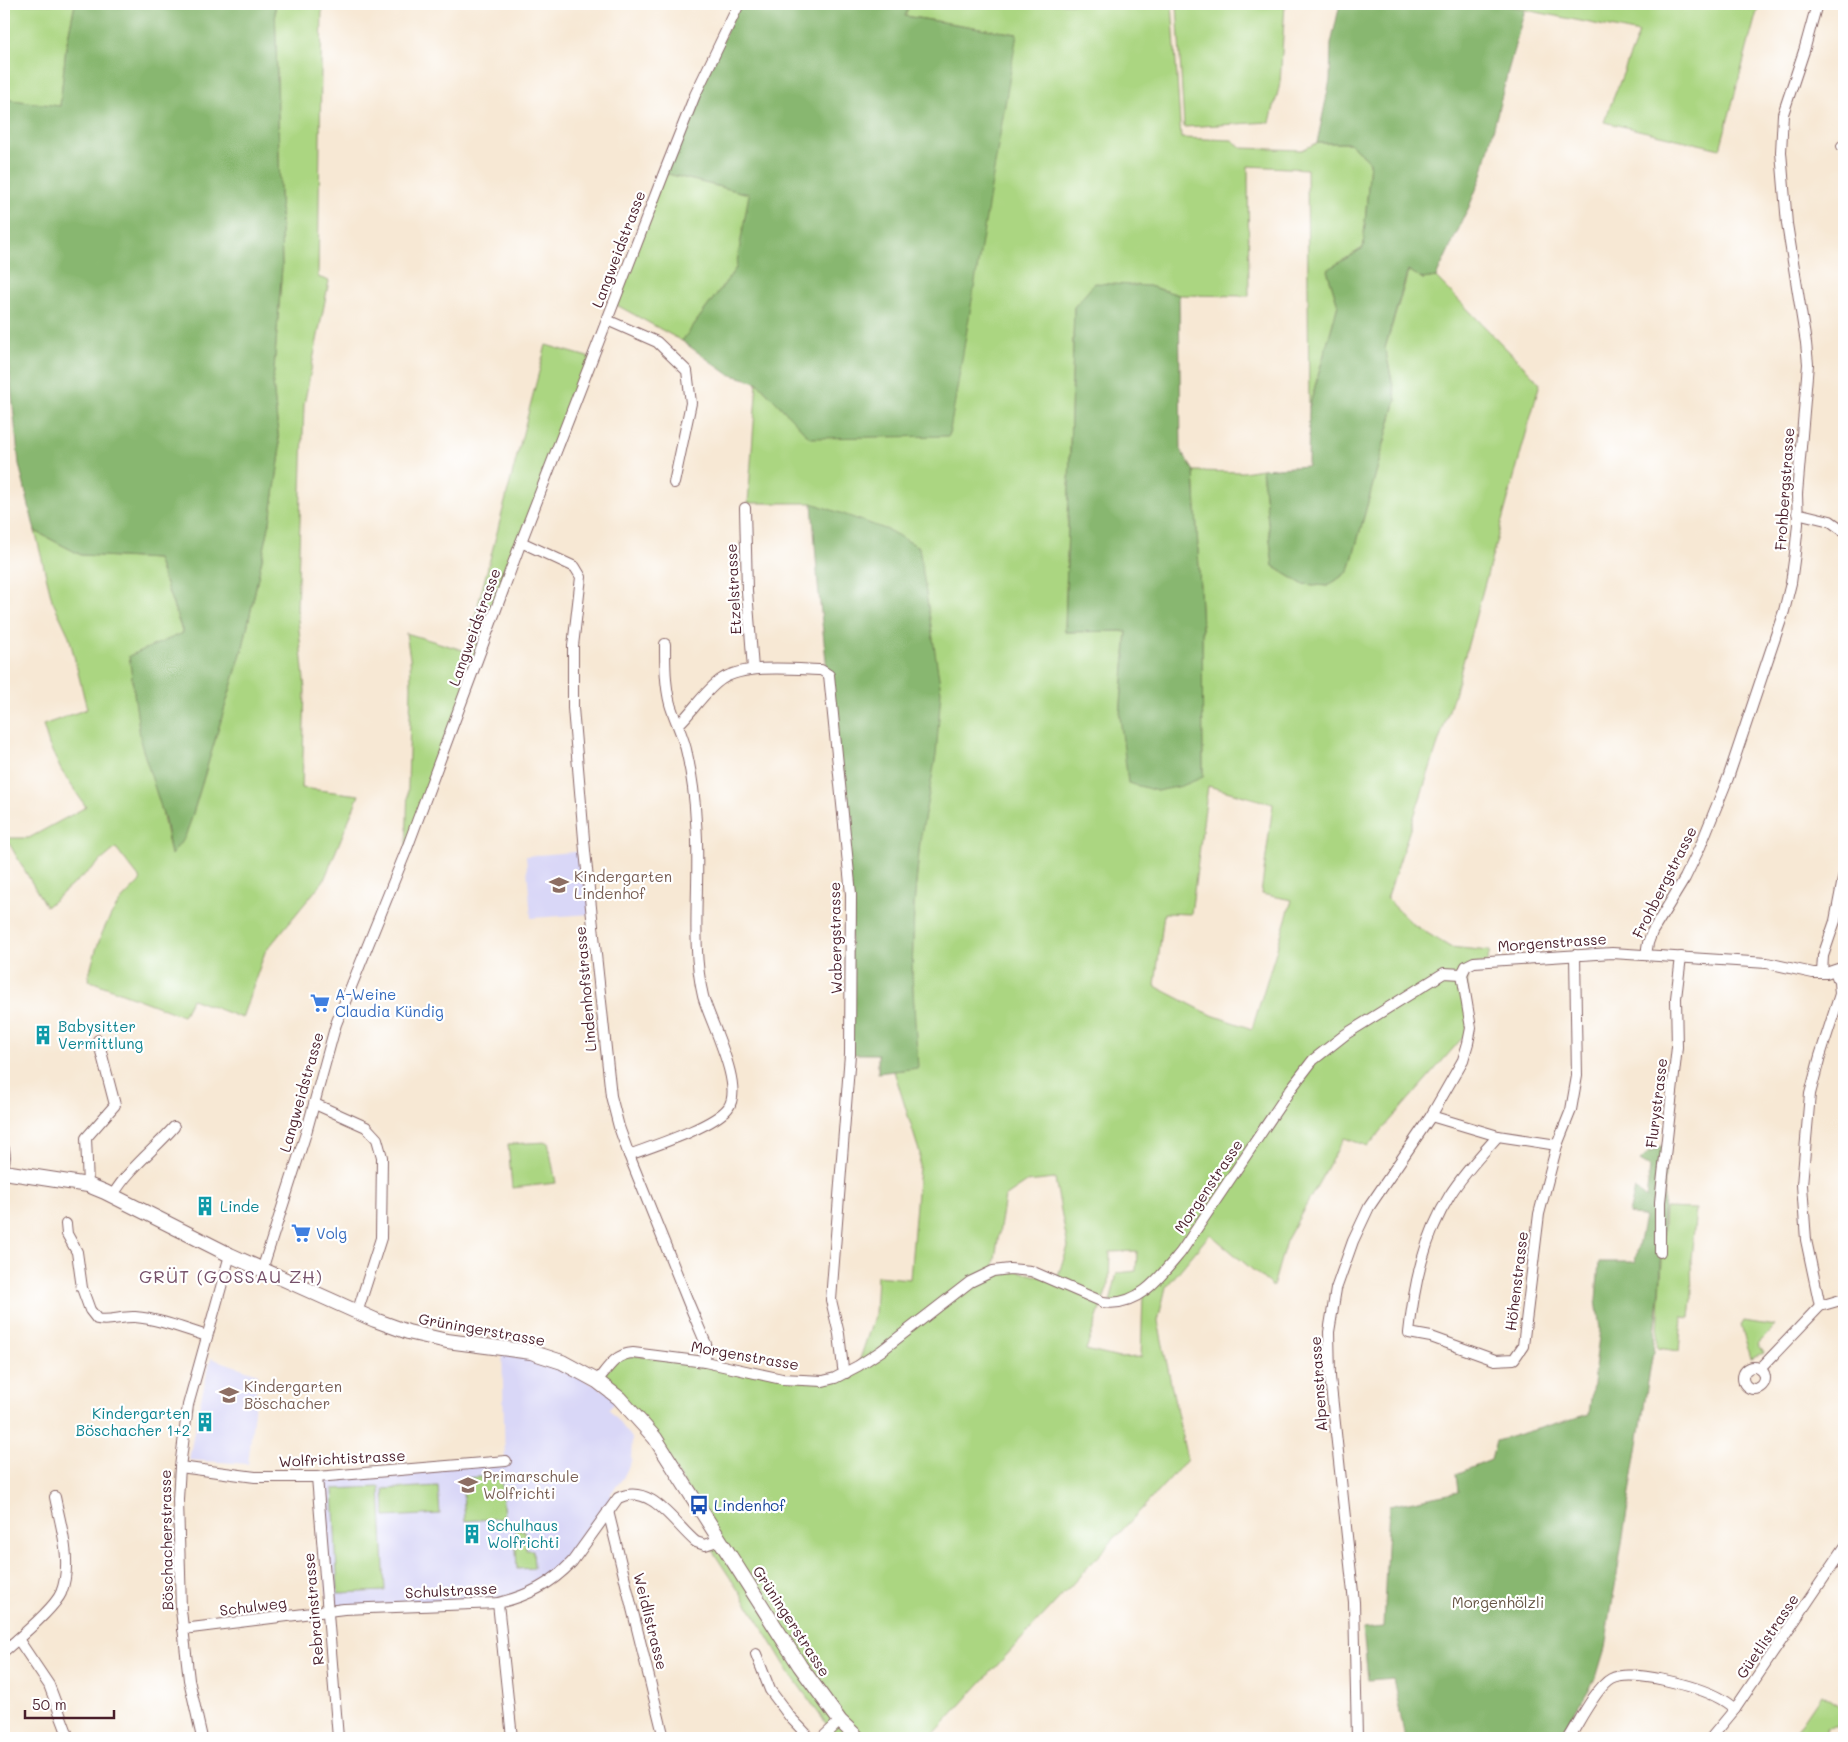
<svg xmlns="http://www.w3.org/2000/svg" width="1848" height="1742" font-family="Mali,sans-serif">
	<style>
		.built { fill: #d9d7f7 }
		.green { fill: #abd681; stroke: #7a7a56; fill-rule: evenodd }
		.forest { fill: #88b76f; stroke: #696b4d }
		.lines { fill: none; stroke-linecap: round; stroke-linejoin: round }
		.minor-casing { stroke: #876566; stroke-width: 12 }
		.secondary-casing { stroke: #876566; stroke-width: 16 }
		.minor { stroke: #fff; stroke-width: 10 }
		.secondary { stroke: #fff; stroke-width: 14 }
		.labels { text-anchor: middle; dominant-baseline: central; stroke-width: 4.5; stroke-linejoin: round; paint-order: stroke }
		.street-label { font-size: 15px; fill: #4a1f2b; stroke: #fff }
		.education-label { font-size: 15px; fill: #785e54; stroke: #fff; text-anchor: start }
		.shop-label { font-size: 15px; fill: #366cbe; stroke: #fff; text-anchor: start }
		.culture-label { font-size: 15px; fill: #0d838f; stroke: #fff; text-anchor: start }
		.transit-label { font-size: 15px; fill: #164399; stroke: #fff; text-anchor: start }
		.park-label { font-size: 15px; fill: #675645; stroke: #fff }
		.quarter-label { font-size: 18px; letter-spacing: 1px; fill: #76516a; stroke: #fff }
	</style>
	<rect width="100%" height="100%" fill="#fff"/>
	<filter id="ink" filterUnits="userSpaceOnUse"><feTurbulence type="fractalNoise" baseFrequency=".02" numOctaves="2"/><feDisplacementMap in="SourceGraphic" scale="10" xChannelSelector="R" yChannelSelector="G"/><feConvolveMatrix kernelMatrix="1 2 1 2 8 2 1 2 1" color-interpolation-filters="sRGB"/></filter>
	<filter id="wash" filterUnits="userSpaceOnUse"><feTurbulence type="fractalNoise" baseFrequency=".0096" numOctaves="4" result="noise"/><feDisplacementMap in="SourceGraphic" scale="20" xChannelSelector="R" yChannelSelector="G"/><feGaussianBlur stdDeviation="1.12" result="paint"/><feColorMatrix in="noise" values="0 0 0 0 0 0 0 0 0 0 0 0 0 0 0 0 0 1.4 0 .05"/><feComposite in="paint" operator="in"/></filter>
	<g filter="url(#wash)">
		<rect width="100%" height="100%" fill="#f7e8d4"/>
		<!-- built -->
		<g class="built">
			<path d="M 585,851 L 593,914 L 531,918 L 526,856 Z"/>
			<path d="M 502,1348 L 531,1352 L 619,1398 L 609,1409 L 632,1438 L 631,1462 L 623,1478 L 611,1493 L 608,1511 L 572,1562 L 513,1600 L 328,1611 L 317,1477 L 505,1461 Z"/>
			<path d="M 211,1358 L 258,1374 L 248,1464 L 189,1460 L 197,1415 Z"/>
		</g>
		<!-- green -->
		<g class="green">
			<path d="M 4,4 L 75,4 L 66,47 L 60,107 L 4,99 Z"/>
			<path d="M 275,4 L 322,4 L 318,277 L 329,281 L 304,405 L 297,609 L 305,690 L 302,788 L 359,795 L 324,880 L 265,952 L 242,1018 L 192,999 L 183,1016 L 88,980 C 94,954 101,929 117,906 C 123,897 133,889 141,880 L 116,848 L 46,907 L 6,838 L 29,838 L 86,807 L 61,770 L 49,745 L 43,725 L 87,709 L 69,636 L 52,600 L 35,531 L 81,555 L 157,559 L 183,634 L 129,656 L 171,854 L 191,820 L 243,647 L 270,522 L 280,454 L 273,382 L 282,267 Z"/>
			<path d="M 910,4 L 1172,4 L 1181,138 L 1232,140 L 1242,148 L 1302,150 L 1317,143 L 1350,143 L 1370,162 L 1363,248 L 1327,270 L 1338,305 L 1309,408 L 1307,169 L 1248,166 L 1249,296 L 1179,295 L 1149,286 L 1074,307 L 1065,632 L 1127,631 L 1120,716 L 1203,777 L 1202,628 L 1194,471 L 1243,472 L 1262,469 L 1273,566 L 1302,584 L 1328,586 L 1349,571 L 1396,400 L 1385,348 L 1409,270 L 1423,279 L 1436,277 L 1540,383 L 1454,695 L 1387,899 L 1414,925 L 1450,947 L 1490,951 L 1487,962 L 1466,966 L 1471,1028 L 1368,1146 L 1344,1138 L 1286,1241 L 1273,1287 L 1210,1234 L 1166,1287 L 1158,1321 L 1187,1460 L 930,1738 L 822,1738 L 830,1729 L 789,1672 L 759,1622 L 708,1544 L 720,1540 L 655,1438 L 597,1381 L 623,1354 L 823,1381 L 858,1365 L 875,1314 L 877,1276 L 910,1279 L 920,1154 L 894,1071 L 917,1068 L 912,974 L 914,905 L 920,841 L 812,503 L 748,503 L 757,382 L 811,438 L 1017,34 L 905,16 ZM 1208,786 L 1273,804 L 1261,894 L 1292,900 L 1252,1029 L 1209,1014 L 1155,986 L 1164,913 L 1191,914 ZM 1055,1179 L 1068,1247 L 1056,1281 L 1010,1269 L 993,1271 L 1005,1197 L 1027,1182 ZM 1137,1251 L 1136,1271 L 1117,1273 L 1110,1303 L 1143,1293 L 1141,1357 L 1119,1358 L 1086,1350 L 1109,1283 L 1110,1252 Z"/>
			<path d="M 1177,4 L 1285,4 L 1280,84 L 1270,122 L 1184,127 Z"/>
			<path d="M 1497,4 L 1759,4 L 1720,149 L 1604,122 L 1639,33 Z"/>
			<path d="M 664,173 L 750,194 L 736,268 L 682,341 L 613,303 Z"/>
			<path d="M 546,345 L 591,358 L 406,851 L 411,686 L 410,658 L 406,633 L 466,651 Z"/>
			<path d="M 548,1142 L 556,1183 L 512,1188 L 508,1144 Z"/>
			<path d="M 1665,1208 L 1696,1209 L 1691,1259 L 1692,1299 L 1690,1318 L 1682,1317 L 1679,1351 L 1657,1348 Z"/>
			<path d="M 1744,1321 L 1775,1326 L 1758,1344 L 1764,1353 L 1751,1358 L 1741,1326 Z"/>
			<path d="M 501,1476 L 504,1518 L 465,1521 L 462,1478 Z"/>
			<path d="M 438,1486 L 440,1514 L 385,1517 L 384,1489 Z"/>
			<path d="M 380,1487 L 385,1591 L 338,1593 L 333,1489 Z"/>
			<path d="M 515,1530 L 525,1530 L 526,1550 L 533,1550 L 534,1568 L 517,1569 Z"/>
			<path d="M 1821,1694 L 1844,1709 L 1844,1726 L 1826,1728 L 1827,1738 L 1791,1738 Z"/>
		</g>
		<!-- forest -->
		<g class="forest">
			<path d="M 75,4 L 275,4 L 282,267 L 273,382 L 280,454 L 270,522 L 243,647 L 191,820 L 185,837 L 171,855 L 165,820 L 141,744 L 129,656 L 183,633 L 157,559 L 81,555 L 35,531 L 19,464 L 4,318 L 4,99 L 60,106 L 66,47 Z"/>
			<path d="M 739,4 L 910,4 L 905,16 L 1017,34 L 949,436 L 810,438 L 757,382 L 728,374 L 682,341 L 736,268 L 749,194 L 664,173 Z"/>
			<path d="M 1340,4 L 1497,4 L 1525,9 L 1508,71 L 1482,175 L 1469,207 L 1436,277 L 1423,279 L 1408,270 L 1385,348 L 1396,400 L 1349,571 L 1328,586 L 1302,584 L 1273,566 L 1262,469 L 1308,466 L 1309,408 L 1338,305 L 1327,270 L 1363,248 L 1370,162 L 1350,143 L 1317,143 L 1330,80 L 1331,44 Z"/>
			<path d="M 1095,283 L 1149,286 L 1179,295 L 1181,451 L 1194,471 L 1202,628 L 1203,777 L 1182,786 L 1157,791 L 1128,783 L 1120,716 L 1127,631 L 1065,632 L 1074,307 Z"/>
			<path d="M 812,503 L 888,530 L 919,547 L 941,691 L 936,756 L 920,841 L 914,905 L 912,974 L 918,1068 L 878,1073 L 878,1054 L 850,1054 L 851,894 L 818,585 Z"/>
			<path d="M 1666,1144 L 1660,1290 L 1653,1351 L 1605,1648 L 1596,1678 L 1559,1738 L 1405,1738 L 1393,1678 L 1368,1680 L 1363,1629 L 1383,1627 L 1389,1506 L 1458,1492 L 1456,1474 L 1491,1460 L 1496,1441 L 1589,1414 L 1600,1329 L 1596,1300 L 1599,1262 L 1635,1262 L 1644,1217 L 1629,1214 L 1635,1189 L 1646,1198 L 1650,1167 L 1640,1161 L 1648,1153 Z"/>
		</g>
	</g>
	<g filter="url(#ink)">
		<g class="lines">
			<defs>
				<g id="minor">
					<path d="M 1842,146 L 1844,146"/>
					<path d="M 607,320 L 657,342 L 687,371 L 691,403 L 674,483"/>
					<path d="M 745,508 L 747,591 L 753,669"/>
					<path d="M 1797,513 L 1830,521 L 1844,531"/>
					<path d="M 521,542 L 575,567 L 581,577 L 573,646 L 573,708 L 585,851 L 611,1096 L 619,1127 L 629,1155 L 689,1304 L 706,1344 L 705,1362"/>
					<path d="M 679,724 C 693,711 706,689 722,679 C 746,664 793,669 821,670 L 829,675 L 851,894 L 850,1054 L 831,1300 L 839,1334 L 843,1368 L 846,1373"/>
					<path d="M 1646,955 L 1648,943 L 1652,932 L 1685,878 L 1700,847 L 1728,778 L 1784,611 L 1791,583 L 1795,553 L 1798,524 L 1797,494 L 1808,364 L 1806,343 L 1787,224 L 1781,152 L 1783,114 L 1804,51 L 1817,4"/>
					<path d="M 1822,973 L 1823,956 L 1835,921 L 1844,874"/>
					<path d="M 1462,974 L 1466,966 L 1474,962 L 1612,953 L 1767,963 L 1813,973 L 1826,973 L 1844,967"/>
					<path d="M 315,1104 L 366,1127 L 377,1139 L 382,1157 L 381,1238 L 357,1313"/>
					<path d="M 1431,1116 L 1498,1136 L 1557,1145"/>
					<path d="M 1498,1136 C 1481,1155 1463,1174 1450,1195 C 1424,1237 1414,1284 1409,1333 L 1431,1337 L 1495,1360 L 1514,1359 L 1523,1346 L 1539,1214 L 1557,1145 L 1571,1110 L 1577,1076 L 1575,955"/>
					<path d="M 4,1149 L 5,1157 L 4,1163"/>
					<path d="M 629,1155 C 653,1146 713,1127 728,1108 C 745,1086 709,1020 703,996 C 690,942 701,878 696,822 C 695,800 692,776 687,754 C 684,737 675,721 670,704 C 665,685 665,664 665,644"/>
					<path d="M 88,1185 L 86,1138 L 115,1105 L 98,1040"/>
					<path d="M 113,1195 C 129,1168 154,1150 174,1127"/>
					<path d="M 66,1224 L 67,1234 L 77,1252 L 82,1288 L 90,1310 L 97,1319 C 110,1322 122,1316 135,1317 C 160,1319 184,1329 207,1336"/>
					<path d="M 1660,1252 L 1660,1202 L 1677,1047 L 1676,998 L 1681,957"/>
					<path d="M 262,1270 L 306,1133 L 336,1024 L 406,851 L 521,542 L 664,173 L 695,95 L 739,4"/>
					<path d="M 1820,1306 L 1806,1240 L 1802,1185 L 1810,1094 L 1820,1056 L 1840,994 L 1839,982 L 1835,971"/>
					<circle cx="1754" cy="1378" r="11"/>
					<path d="M 1760,1369 L 1820,1306 L 1844,1299"/>
					<path d="M 597,1381 C 608,1368 615,1354 633,1353 L 705,1362 L 782,1379 L 823,1381 L 835,1378 L 858,1366 L 881,1351 L 970,1282 L 993,1271 L 1010,1269 L 1031,1271 L 1103,1302 C 1138,1308 1161,1276 1181,1252 L 1290,1090 L 1313,1060 L 1346,1034 L 1444,973 L 1462,974"/>
					<path d="M 180,1467 L 255,1477 L 317,1477 L 506,1461"/>
					<path d="M 317,1477 L 338,1738"/>
					<path d="M 608,1511 L 664,1738"/>
					<path d="M 498,1603 L 512,1738"/>
					<path d="M 183,1629 L 344,1609 L 498,1603 C 528,1596 551,1584 572,1562 L 618,1498 C 651,1482 674,1524 696,1542 L 705,1545 L 720,1540"/>
					<path d="M 18,1639 L 49,1685 L 69,1738"/>
					<path d="M 4,1651 C 18,1639 54,1609 61,1593 C 73,1563 61,1527 55,1497"/>
					<path d="M 756,1654 L 770,1690 L 790,1717 L 810,1738"/>
					<path d="M 202,1738 L 189,1680 L 181,1610 L 178,1499 L 180,1467 L 188,1405 L 230,1255"/>
					<path d="M 822,1738 L 840,1721"/>
					<path d="M 1357,1738 L 1354,1602 L 1330,1377 L 1329,1332 L 1336,1289 L 1353,1241 L 1369,1207 L 1431,1116 L 1463,1060 L 1468,1043 L 1471,1028 L 1462,974"/>
					<path d="M 1569,1738 C 1578,1724 1597,1686 1611,1679 C 1632,1668 1699,1687 1719,1698 C 1725,1701 1730,1705 1735,1709"/>
					<path d="M 1711,1738 L 1735,1709 L 1844,1548"/>
				</g>
				<path id="secondary" d="M 4,1172 L 88,1185 L 105,1192 L 230,1255 L 375,1320 L 408,1332 L 447,1341 L 531,1352 L 562,1362 L 597,1381 L 619,1398 L 655,1438 L 800,1666 L 840,1721 L 858,1738"/>
			</defs>
			<!-- minor casing -->
			<use href="#minor" class="minor-casing"/>
			<!-- secondary casing -->
			<use href="#secondary" class="secondary-casing"/>
			<!-- minor -->
			<use href="#minor" class="minor"/>
			<!-- secondary -->
			<use href="#secondary" class="secondary"/>
		</g>
	</g>
	<!-- icons -->
	<defs>
		<symbol id="school-bare" viewBox="-9 -9 18 18"><path d="M0-5L7-2L0 1L-7-2ZM-4 1L0 2.5L4 1V4Q0 6-4 4Z" fill="#8d6e63" stroke="#fff" stroke-width="2.5" paint-order="stroke"/></symbol>
		<symbol id="supermarket-bare" viewBox="-9 -9 18 18"><path d="M-6-5.5h2.5l.6 2H6L4.5 2H-2.5L-4.4-4H-6ZM-1.5 3.2a1.3 1.3 0 1 0 .1 0ZM3 3.2a1.3 1.3 0 1 0 .1 0Z" fill="#3f7fe0" stroke="#fff" stroke-width="2.5" paint-order="stroke"/></symbol>
		<symbol id="building-bare" viewBox="-9 -9 18 18"><path d="M-4-6H4V6H1V3H-1V6H-4ZM-2.5-4.3h1.7v1.8h-1.7ZM.8-4.3h1.7v1.8H.8ZM-2.5-1h1.7V.8h-1.7ZM.8-1h1.7V.8H.8Z" fill="#0f9aa8" stroke="#fff" stroke-width="2.5" paint-order="stroke"/></symbol>
		<symbol id="bus-bare" viewBox="-9 -9 18 18"><path d="M-5-6H5V4H4V6H2V4H-2V6H-4V4H-5ZM-3.5-4V0h7V-4ZM-3.5 1.2v1.5H-2V1.2ZM2 1.2v1.5H3.5V1.2Z" fill="#1a4fb4" stroke="#fff" stroke-width="2.5" paint-order="stroke"/></symbol>
	</defs>
	<g fill-rule="evenodd">
		<use href="#school-bare" x="545" y="871" width="28" height="28"/>
		<use href="#supermarket-bare" x="306" y="989" width="28" height="28"/>
		<use href="#building-bare" x="29" y="1021" width="28" height="28"/>
		<use href="#building-bare" x="191" y="1192" width="28" height="28"/>
		<use href="#supermarket-bare" x="287" y="1219" width="28" height="28"/>
		<use href="#school-bare" x="215" y="1381" width="28" height="28"/>
		<use href="#building-bare" x="191" y="1408" width="28" height="28"/>
		<use href="#school-bare" x="454" y="1471" width="28" height="28"/>
		<use href="#bus-bare" x="685" y="1491" width="28" height="28"/>
		<use href="#building-bare" x="458" y="1520" width="28" height="28"/>
	</g>
	<g class="labels">
		<!-- street labels -->
		<g class="street-label">
			<text transform="translate(618 249) rotate(-69)">Langweidstrasse</text>
			<text transform="translate(1784 489) rotate(-86)">Frohbergstrasse</text>
			<text transform="translate(733 589) rotate(-93)">Etzelstrasse</text>
			<text transform="translate(474 627) rotate(-70)">Langweidstrasse</text>
			<text transform="translate(1664 882) rotate(-63)">Frohbergstrasse</text>
			<text transform="translate(835 938) rotate(-91)">Wabergstrasse</text>
			<text transform="translate(1552 942) rotate(-4)">Morgenstrasse</text>
			<text transform="translate(585 989) rotate(-95)">Lindenhofstrasse</text>
			<text transform="translate(301 1092) rotate(-74)">Langweidstrasse</text>
			<text transform="translate(1656 1103) rotate(-83)">Flurystrasse</text>
			<text transform="translate(1208 1186) rotate(-56)">Morgenstrasse</text>
			<text transform="translate(1516 1281) rotate(-83)">Höhenstrasse</text>
			<text transform="translate(482 1329) rotate(10)">Grüningerstrasse</text>
			<text transform="translate(745 1355) rotate(10)">Morgenstrasse</text>
			<text transform="translate(1318 1384) rotate(-94)">Alpenstrasse</text>
			<text transform="translate(342 1458) rotate(-3)">Wolfrichtistrasse</text>
			<text transform="translate(166 1540) rotate(-91)">Böschacherstrasse</text>
			<text transform="translate(451 1590) rotate(-3)">Schulstrasse</text>
			<text transform="translate(253 1606) rotate(-7)">Schulweg</text>
			<text transform="translate(313 1609) rotate(-95)">Rebrainstrasse</text>
			<text transform="translate(651 1621) rotate(76)">Weidlistrasse</text>
			<text transform="translate(792 1621) rotate(57)">Grüningerstrasse</text>
			<text transform="translate(1767 1636) rotate(-56)">Güetlistrasse</text>
		</g>
		<!-- education labels -->
		<g class="education-label">
			<text x="574" y="876">Kindergarten<tspan x="574" dy="17">Lindenhof</tspan></text>
			<text x="244" y="1386">Kindergarten<tspan x="244" dy="17">Böschacher</tspan></text>
			<text x="483" y="1476">Primarschule<tspan x="483" dy="17">Wolfrichti</tspan></text>
		</g>
		<!-- shop labels -->
		<g class="shop-label">
			<text x="335" y="994">A-Weine<tspan x="335" dy="17">Claudia Kündig</tspan></text>
			<text x="316" y="1233">Volg</text>
		</g>
		<!-- culture labels -->
		<g class="culture-label">
			<text x="58" y="1026">Babysitter<tspan x="58" dy="17">Vermittlung</tspan></text>
			<text x="220" y="1206">Linde</text>
			<text x="190" y="1413" text-anchor="end">Kindergarten<tspan x="190" dy="17">Böschacher 1+2</tspan></text>
			<text x="487" y="1525">Schulhaus<tspan x="487" dy="17">Wolfrichti</tspan></text>
		</g>
		<!-- transit labels -->
		<g class="transit-label">
			<text x="714" y="1505">Lindenhof</text>
		</g>
		<!-- park labels -->
		<g class="park-label">
			<text x="1498" y="1602">Morgenhölzli</text>
		</g>
		<!-- quarter labels -->
		<g class="quarter-label">
			<text x="231" y="1276">GRÜT (GOSSAU ZH)</text>
		</g>
	</g>
	<!-- margin -->
	<rect width="1848" height="1742" fill="none" stroke="#fff" stroke-width="20"/>
	<!-- scale -->
	<path d="M25 1710v8h89v-8" fill="none" stroke="#4a1f2b" stroke-width="2.5"/>
	<text x="32" y="1710" font-size="15" fill="#4a1f2b" stroke="#ffffff" stroke-width="4" paint-order="stroke">50 m</text>
</svg>
